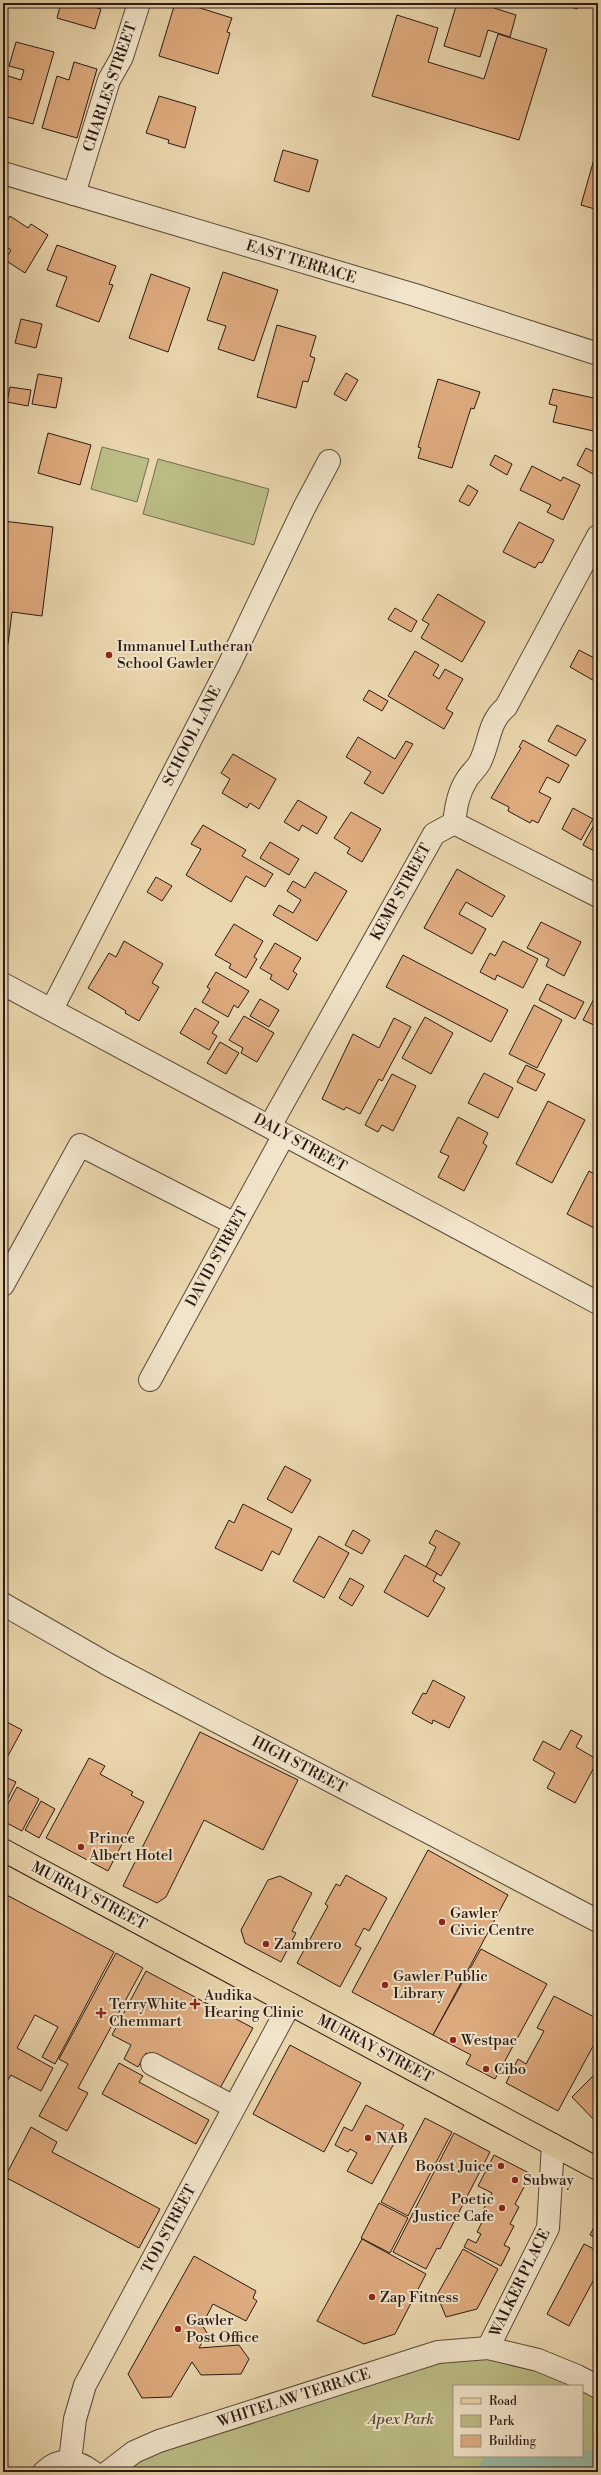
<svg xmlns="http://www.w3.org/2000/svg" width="601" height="2475" font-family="'Libre Bodoni',serif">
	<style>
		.green { fill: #bbbc86; stroke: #736b4d; fill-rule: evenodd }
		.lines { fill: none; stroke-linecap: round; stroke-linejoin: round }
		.river { stroke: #98b9a6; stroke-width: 39 }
		.building { fill: #deab7f; stroke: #2b1a14 }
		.minor-casing { stroke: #5b493a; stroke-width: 24 }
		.major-casing { stroke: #2b1a14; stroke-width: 24 }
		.minor { stroke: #f1e4ca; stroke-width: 22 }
		.major { stroke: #ead6ad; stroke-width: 22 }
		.poi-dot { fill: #8f2418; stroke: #f1e4ca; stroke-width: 1.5 }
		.labels { text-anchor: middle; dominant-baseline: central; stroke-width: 4; stroke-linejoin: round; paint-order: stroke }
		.street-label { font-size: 15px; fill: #2b1a14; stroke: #f1e4ca }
		.poi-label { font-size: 15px; fill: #2b1a14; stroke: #f1e4ca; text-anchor: start }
		.park-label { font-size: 15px; font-style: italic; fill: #564b36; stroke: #f1e4ca }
	</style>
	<rect width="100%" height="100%" fill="#ead6ad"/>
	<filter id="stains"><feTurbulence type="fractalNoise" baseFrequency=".005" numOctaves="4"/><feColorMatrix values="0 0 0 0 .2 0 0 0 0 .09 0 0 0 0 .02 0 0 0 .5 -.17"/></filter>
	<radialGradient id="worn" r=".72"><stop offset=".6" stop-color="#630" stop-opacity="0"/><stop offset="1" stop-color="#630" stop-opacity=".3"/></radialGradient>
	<!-- green -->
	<g class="green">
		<path d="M 102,447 L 149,459 L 137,502 L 91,489 Z"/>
		<path d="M 158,459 L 269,489 L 254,545 L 143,514 Z"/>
		<path d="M 466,2348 L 598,2387 L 598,2472 L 108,2472 L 134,2452 ZM 454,2386 L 582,2386 L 582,2456 L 454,2456 Z"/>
	</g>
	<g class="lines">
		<!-- river -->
		<path class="river" d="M 498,2472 L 573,2465 L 592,2472"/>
	</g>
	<!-- building -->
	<g class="building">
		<path d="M 61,3 L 79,3 L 101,9 L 95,29 L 57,18 Z"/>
		<path d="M 175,3 L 184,3 L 232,18 L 227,32 L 230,33 L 218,74 L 159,56 Z"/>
		<path d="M 457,3 L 496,3 L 494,8 L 516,15 L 510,37 L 488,30 L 480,57 L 444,46 Z"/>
		<path d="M 557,3 L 579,3 L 577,9 Z"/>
		<path d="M 397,15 L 438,28 L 428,62 L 484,79 L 498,34 L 547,49 L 519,140 L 372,96 Z"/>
		<path d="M 16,42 L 54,52 L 33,124 L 4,116 L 6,113 L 3,112 L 3,87 L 5,88 L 8,76 L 21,80 L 24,70 L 9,66 Z"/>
		<path d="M 74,62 L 97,69 L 77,138 L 42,128 L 57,76 L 69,80 Z"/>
		<path d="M 159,96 L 196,107 L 185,148 L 168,143 L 169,140 L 146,133 Z"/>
		<path d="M 598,145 L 598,210 L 581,205 Z"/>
		<path d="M 283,150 L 318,160 L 309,192 L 274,181 Z"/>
		<path d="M 10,216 L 28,228 L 31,224 L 48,235 L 25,273 L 5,260 L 11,250 L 3,245 L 3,227 Z"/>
		<path d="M 57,245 L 116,266 L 109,284 L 113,285 L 99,322 L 56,306 L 67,277 L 47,270 Z"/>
		<path d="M 223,272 L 278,290 L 254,361 L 218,349 L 226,326 L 207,320 Z"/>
		<path d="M 151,274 L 190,288 L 168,352 L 129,338 Z"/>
		<path d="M 21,319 L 42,324 L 36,348 L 15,343 Z"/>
		<path d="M 277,325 L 316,336 L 310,356 L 315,358 L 308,382 L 303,381 L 296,408 L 257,397 Z"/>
		<path d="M 346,373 L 358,380 L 346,401 L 334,394 Z"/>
		<path d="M 38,374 L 62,378 L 56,408 L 32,404 Z"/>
		<path d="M 438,379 L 480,392 L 474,409 L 471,408 L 452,468 L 418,458 L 421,448 L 418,447 Z"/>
		<path d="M 10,387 L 31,390 L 28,406 L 7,402 Z"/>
		<path d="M 553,389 L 598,399 L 598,432 L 553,422 L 557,406 L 549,404 Z"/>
		<path d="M 48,433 L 91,445 L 80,485 L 38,473 Z"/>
		<path d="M 586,448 L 598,454 L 598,465 L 593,474 L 577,465 Z"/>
		<path d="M 495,455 L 512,464 L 507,475 L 490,465 Z"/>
		<path d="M 532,466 L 561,481 L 563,477 L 580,485 L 563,520 L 547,512 L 551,505 L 520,490 Z"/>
		<path d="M 468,485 L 478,491 L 469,506 L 459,501 Z"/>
		<path d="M 3,521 L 53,527 L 42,616 L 12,612 L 8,644 L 3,643 Z"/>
		<path d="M 519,522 L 554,540 L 542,563 L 539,562 L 535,568 L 503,552 Z"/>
		<path d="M 438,594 L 485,622 L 462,662 L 421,638 L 429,624 L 422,620 Z"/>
		<path d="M 395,608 L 417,621 L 411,632 L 388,619 Z"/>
		<path d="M 598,631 L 598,641 L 594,639 Z"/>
		<path d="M 579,650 L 598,660 L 598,683 L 570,667 Z"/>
		<path d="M 415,651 L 439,665 L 433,675 L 439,679 L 445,669 L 463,679 L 446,709 L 453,713 L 444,729 L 388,696 Z"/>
		<path d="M 369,690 L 388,701 L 382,711 L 363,700 Z"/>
		<path d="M 557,725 L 586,740 L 576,756 L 548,741 Z"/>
		<path d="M 358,737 L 395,759 L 406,741 L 413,744 L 383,794 L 364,783 L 371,772 L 346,757 Z"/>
		<path d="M 523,740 L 569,765 L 559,783 L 547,777 L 539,792 L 551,798 L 538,823 L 532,820 L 530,823 L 508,811 L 509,807 L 491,798 L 521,748 L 519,747 Z"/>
		<path d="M 233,754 L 276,779 L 259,809 L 250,803 L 247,808 L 222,793 L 230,779 L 221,773 Z"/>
		<path d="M 298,800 L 327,817 L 317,834 L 302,825 L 299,831 L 284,822 Z"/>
		<path d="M 573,808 L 593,819 L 581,840 L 562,829 Z"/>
		<path d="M 351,812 L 381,829 L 362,862 L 347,853 L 350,848 L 334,838 Z"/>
		<path d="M 595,823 L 598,825 L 598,853 L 583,845 Z"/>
		<path d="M 203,825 L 246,850 L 242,856 L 273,874 L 265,887 L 246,876 L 231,902 L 186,875 L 201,849 L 191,844 Z"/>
		<path d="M 270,842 L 299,859 L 289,875 L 260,858 Z"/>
		<path d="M 457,869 L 505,896 L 492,917 L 466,902 L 459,914 L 486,929 L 472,954 L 424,928 Z"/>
		<path d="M 315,872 L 347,891 L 317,941 L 273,915 L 279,905 L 293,913 L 301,900 L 287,891 L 293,881 L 305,888 Z"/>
		<path d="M 156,877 L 172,886 L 162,901 L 147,892 Z"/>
		<path d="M 541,922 L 581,942 L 564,976 L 546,966 L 549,959 L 527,948 Z"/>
		<path d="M 234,924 L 263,941 L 254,957 L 257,959 L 246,978 L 229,968 L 231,964 L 215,955 Z"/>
		<path d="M 124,941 L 163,964 L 152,983 L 159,987 L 139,1021 L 125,1013 L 126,1011 L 88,988 L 109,953 L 116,957 Z"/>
		<path d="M 503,941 L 538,959 L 523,988 L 497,975 L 495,980 L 480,972 L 490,953 L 495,956 Z"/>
		<path d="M 275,943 L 301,958 L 293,971 L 297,974 L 288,990 L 270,979 L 272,975 L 260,968 Z"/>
		<path d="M 403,955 L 508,1010 L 491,1042 L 386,987 Z"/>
		<path d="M 216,972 L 249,991 L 238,1008 L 234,1005 L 228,1017 L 202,1002 L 210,989 L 207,987 Z"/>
		<path d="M 547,984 L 584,1002 L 575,1019 L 539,1000 Z"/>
		<path d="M 598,991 L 598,1027 L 583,1020 Z"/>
		<path d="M 260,999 L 279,1010 L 269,1027 L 250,1016 Z"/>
		<path d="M 534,1005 L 562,1020 L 537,1068 L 509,1054 Z"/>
		<path d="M 195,1008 L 219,1022 L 212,1033 L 217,1036 L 209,1050 L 180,1033 Z"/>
		<path d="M 244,1016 L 274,1033 L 257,1062 L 241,1053 L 243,1048 L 229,1040 Z"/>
		<path d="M 425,1017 L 453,1033 L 431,1074 L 402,1058 Z"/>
		<path d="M 394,1018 L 411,1027 L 382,1081 L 379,1079 L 360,1114 L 346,1107 L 344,1110 L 322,1099 L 353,1034 L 379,1048 Z"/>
		<path d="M 220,1042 L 239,1053 L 226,1074 L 207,1063 Z"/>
		<path d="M 526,1065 L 545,1074 L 536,1091 L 517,1082 Z"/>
		<path d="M 484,1073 L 513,1088 L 498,1118 L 468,1103 Z"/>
		<path d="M 392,1074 L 416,1086 L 393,1131 L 382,1125 L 378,1132 L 365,1125 Z"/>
		<path d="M 548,1101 L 585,1120 L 552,1183 L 516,1164 Z"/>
		<path d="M 458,1117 L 488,1133 L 483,1143 L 487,1146 L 464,1191 L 438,1177 L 449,1156 L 440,1152 Z"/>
		<path d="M 589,1171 L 598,1176 L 598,1230 L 567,1214 Z"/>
		<path d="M 285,1466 L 311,1480 L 292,1513 L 267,1499 Z"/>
		<path d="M 243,1504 L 292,1529 L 279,1555 L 272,1551 L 262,1571 L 215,1548 L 229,1520 L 234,1523 Z"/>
		<path d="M 353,1530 L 370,1540 L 362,1554 L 345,1545 Z"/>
		<path d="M 436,1530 L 460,1543 L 441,1576 L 426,1567 L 436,1547 L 429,1543 Z"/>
		<path d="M 319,1536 L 349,1553 L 324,1598 L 293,1581 Z"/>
		<path d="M 405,1555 L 437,1573 L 433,1581 L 445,1588 L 428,1617 L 384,1592 Z"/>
		<path d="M 350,1578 L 364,1586 L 352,1606 L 339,1598 Z"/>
		<path d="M 433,1680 L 465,1697 L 449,1728 L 433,1720 L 432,1724 L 412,1713 L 423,1693 L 426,1694 Z"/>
		<path d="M 3,1720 L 22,1730 L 3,1765 Z"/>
		<path d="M 571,1730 L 582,1736 L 576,1747 L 598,1760 L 575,1803 L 547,1788 L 555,1773 L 533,1760 L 543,1741 L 560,1750 Z"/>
		<path d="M 200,1732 L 298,1780 L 263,1850 L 204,1820 L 166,1897 L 157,1903 L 123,1886 Z"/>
		<path d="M 89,1758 L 105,1766 L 100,1774 L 133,1792 L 131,1795 L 144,1802 L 108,1871 L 46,1838 Z"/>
		<path d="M 3,1776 L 16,1782 L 3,1808 Z"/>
		<path d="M 17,1787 L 39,1799 L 22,1831 L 3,1821 L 3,1813 Z"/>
		<path d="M 41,1801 L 55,1809 L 39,1838 L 25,1830 Z"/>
		<path d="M 428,1850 L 508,1895 L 433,2035 L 352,1992 Z"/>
		<path d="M 346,1875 L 387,1898 L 369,1931 L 364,1928 L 355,1945 L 361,1948 L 340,1987 L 297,1963 L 328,1906 L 325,1904 L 336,1884 L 340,1886 Z"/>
		<path d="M 280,1876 L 312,1893 L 292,1931 L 296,1933 L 281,1962 L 245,1943 L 241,1930 L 268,1880 Z"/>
		<path d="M 3,1893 L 114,1952 L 55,2064 L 42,2057 L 58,2027 L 35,2015 L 17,2048 L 53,2068 L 41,2091 L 11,2075 L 5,2085 L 3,2084 Z"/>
		<path d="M 481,1949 L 547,1984 L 495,2079 L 466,2064 L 471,2055 L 433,2035 Z"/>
		<path d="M 116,1953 L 143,1968 L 78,2088 L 88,2093 L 67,2131 L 39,2116 L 68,2064 L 59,2059 Z"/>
		<path d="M 146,1971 L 253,2028 L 218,2092 L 146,2053 L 138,2067 L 124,2059 L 131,2045 L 112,2035 Z"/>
		<path d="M 554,1996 L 598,2019 L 598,2037 L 558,2111 L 506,2083 L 518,2059 L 526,2064 L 544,2031 L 537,2028 Z"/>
		<path d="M 290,2045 L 361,2083 L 324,2152 L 253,2114 Z"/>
		<path d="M 598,2051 L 598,2062 L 593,2056 Z"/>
		<path d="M 119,2063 L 143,2076 L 139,2082 L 209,2120 L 196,2144 L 102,2094 Z"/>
		<path d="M 598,2071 L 598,2124 L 572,2097 Z"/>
		<path d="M 366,2105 L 404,2125 L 372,2184 L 347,2171 L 357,2153 L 350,2149 L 348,2152 L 335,2145 L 344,2127 L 352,2131 Z"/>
		<path d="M 425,2118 L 452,2132 L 408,2216 L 381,2202 Z"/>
		<path d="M 31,2127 L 57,2142 L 52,2152 L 160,2209 L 139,2248 L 5,2177 Z"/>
		<path d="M 454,2133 L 490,2152 L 440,2249 L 437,2248 L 426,2269 L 393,2252 Z"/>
		<path d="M 494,2155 L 531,2174 L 515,2204 L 519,2207 L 510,2224 L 514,2226 L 504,2245 L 510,2248 L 501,2266 L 464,2247 L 468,2239 L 476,2243 L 481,2234 L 477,2232 L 487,2212 L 483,2210 L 492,2193 L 478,2186 Z"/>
		<path d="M 379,2203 L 408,2218 L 390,2253 L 361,2238 Z"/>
		<path d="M 598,2219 L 598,2239 L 590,2235 Z"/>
		<path d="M 362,2239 L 426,2274 L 395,2334 L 364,2344 L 317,2321 Z"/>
		<path d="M 584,2244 L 598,2251 L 598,2272 L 569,2326 L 547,2314 Z"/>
		<path d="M 463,2249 L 498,2269 L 477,2309 L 446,2317 L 437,2295 Z"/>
		<path d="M 194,2256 L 256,2291 L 253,2298 L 257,2301 L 246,2321 L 213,2304 L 202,2325 L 207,2333 L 199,2348 L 239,2345 L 249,2359 L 241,2374 L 201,2375 L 192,2362 L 171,2397 L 142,2398 L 128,2374 Z"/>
	</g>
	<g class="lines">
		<defs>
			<g id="minor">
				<path d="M 3,173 L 415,295 L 598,354"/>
				<path d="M 74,194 L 109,80 L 122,57 L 139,3"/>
				<path d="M 454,823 C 456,807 458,793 467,779 C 471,773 477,768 480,762 C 490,742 488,722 506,707 L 598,536"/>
				<path d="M 454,823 L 598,896"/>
				<path d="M 3,984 L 598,1303"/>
				<path d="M 52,1009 L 229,665 L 304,508 L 329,461"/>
				<path d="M 270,1126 L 434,834 L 454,823"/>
				<path d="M 3,1285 L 80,1145 L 235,1224"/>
				<path d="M 150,1380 L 284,1135"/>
				<path d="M 3,1604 L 109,1665 L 598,1921"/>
				<path d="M 152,2064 L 234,2107"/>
				<path d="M 488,2348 L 548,2228 L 553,2145"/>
				<path d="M 70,2461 L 75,2419 L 85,2385 L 290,2004"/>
				<path d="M 44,2472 C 59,2457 78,2460 93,2472"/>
				<path d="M 108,2472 L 134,2452 L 159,2441 L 438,2352 L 488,2348 L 538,2360 L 577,2376 L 598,2387"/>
			</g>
			<path id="major" d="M 3,1850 L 598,2169"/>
		</defs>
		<!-- minor casing -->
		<use href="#minor" class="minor-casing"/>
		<!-- major casing -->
		<use href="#major" class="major-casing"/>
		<!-- minor -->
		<use href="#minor" class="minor"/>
		<!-- major -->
		<use href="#major" class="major"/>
	</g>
	<!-- markers -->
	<g class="poi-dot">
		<circle cx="109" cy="655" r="4"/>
		<circle cx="81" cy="1847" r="4"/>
		<circle cx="442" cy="1922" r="4"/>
		<circle cx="266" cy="1944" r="4"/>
		<circle cx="385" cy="1985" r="4"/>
		<path d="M193 1998h4v4h4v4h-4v4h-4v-4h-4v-4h4z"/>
		<path d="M99 2007h4v4h4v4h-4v4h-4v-4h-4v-4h4z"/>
		<circle cx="453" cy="2040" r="4"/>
		<circle cx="486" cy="2069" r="4"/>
		<circle cx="368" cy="2138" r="4"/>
		<circle cx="501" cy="2166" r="4"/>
		<circle cx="515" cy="2180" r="4"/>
		<circle cx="502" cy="2208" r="4"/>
		<circle cx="372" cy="2297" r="4"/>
		<circle cx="178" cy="2329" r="4"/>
	</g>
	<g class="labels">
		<!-- street labels -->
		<g class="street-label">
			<text transform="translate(110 87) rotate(-71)">CHARLES STREET</text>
			<text transform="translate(301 262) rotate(17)">EAST TERRACE</text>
			<text transform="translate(192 736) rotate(-63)">SCHOOL LANE</text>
			<text transform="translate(401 892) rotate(-61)">KEMP STREET</text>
			<text transform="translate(300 1143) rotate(29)">DALY STREET</text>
			<text transform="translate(217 1257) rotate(-61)">DAVID STREET</text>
			<text transform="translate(299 1765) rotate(28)">HIGH STREET</text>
			<text transform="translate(89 1896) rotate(28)">MURRAY STREET</text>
			<text transform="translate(375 2049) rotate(28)">MURRAY STREET</text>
			<text transform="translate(169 2229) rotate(-62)">TOD STREET</text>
			<text transform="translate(520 2283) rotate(-64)">WALKER PLACE</text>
			<text transform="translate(294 2398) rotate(-18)">WHITELAW TERRACE</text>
		</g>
		<!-- poi labels -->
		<g class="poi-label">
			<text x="117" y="646">Immanuel Lutheran<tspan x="117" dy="17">School Gawler</tspan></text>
			<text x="89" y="1838">Prince<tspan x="89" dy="17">Albert Hotel</tspan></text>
			<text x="450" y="1913">Gawler<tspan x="450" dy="17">Civic Centre</tspan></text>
			<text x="274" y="1944">Zambrero</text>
			<text x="393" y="1976">Gawler Public<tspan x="393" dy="17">Library</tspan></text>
			<text x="204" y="1995">Audika<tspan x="204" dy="17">Hearing Clinic</tspan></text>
			<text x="109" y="2004">TerryWhite<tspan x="109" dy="17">Chemmart</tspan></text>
			<text x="461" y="2040">Westpac</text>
			<text x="494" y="2069">Cibo</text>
			<text x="376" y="2138">NAB</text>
			<text x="493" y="2166" text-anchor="end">Boost Juice</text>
			<text x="523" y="2180">Subway</text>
			<text x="494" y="2199" text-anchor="end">Poetic<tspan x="494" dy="17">Justice Cafe</tspan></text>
			<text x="380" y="2297">Zap Fitness</text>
			<text x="186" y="2320">Gawler<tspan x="186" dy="17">Post Office</tspan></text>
		</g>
		<!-- park labels -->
		<g class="park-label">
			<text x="401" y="2419">Apex Park</text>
		</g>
	</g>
	<!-- margin -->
	<rect width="601" height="2475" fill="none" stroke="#ead6ad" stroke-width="16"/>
	<rect x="4" y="4" width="593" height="2467" fill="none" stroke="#2b1a14" stroke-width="2"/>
	<rect x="8" y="8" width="585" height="2459" fill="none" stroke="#2b1a14"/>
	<!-- legend -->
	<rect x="453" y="2385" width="130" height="72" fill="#f1e4ca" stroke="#a29381"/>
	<rect x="461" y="2398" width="20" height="6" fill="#ead6ad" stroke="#a29381"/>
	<text x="489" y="2405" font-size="12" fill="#2b1a14">Road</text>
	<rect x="461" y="2415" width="20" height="12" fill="#bbbc86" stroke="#a29381"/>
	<text x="489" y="2425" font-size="12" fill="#2b1a14">Park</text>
	<rect x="461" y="2435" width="20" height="12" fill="#deab7f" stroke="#a29381"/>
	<text x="489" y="2445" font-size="12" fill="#2b1a14">Building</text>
	<rect width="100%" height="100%" filter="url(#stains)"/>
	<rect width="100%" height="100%" fill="url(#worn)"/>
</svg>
